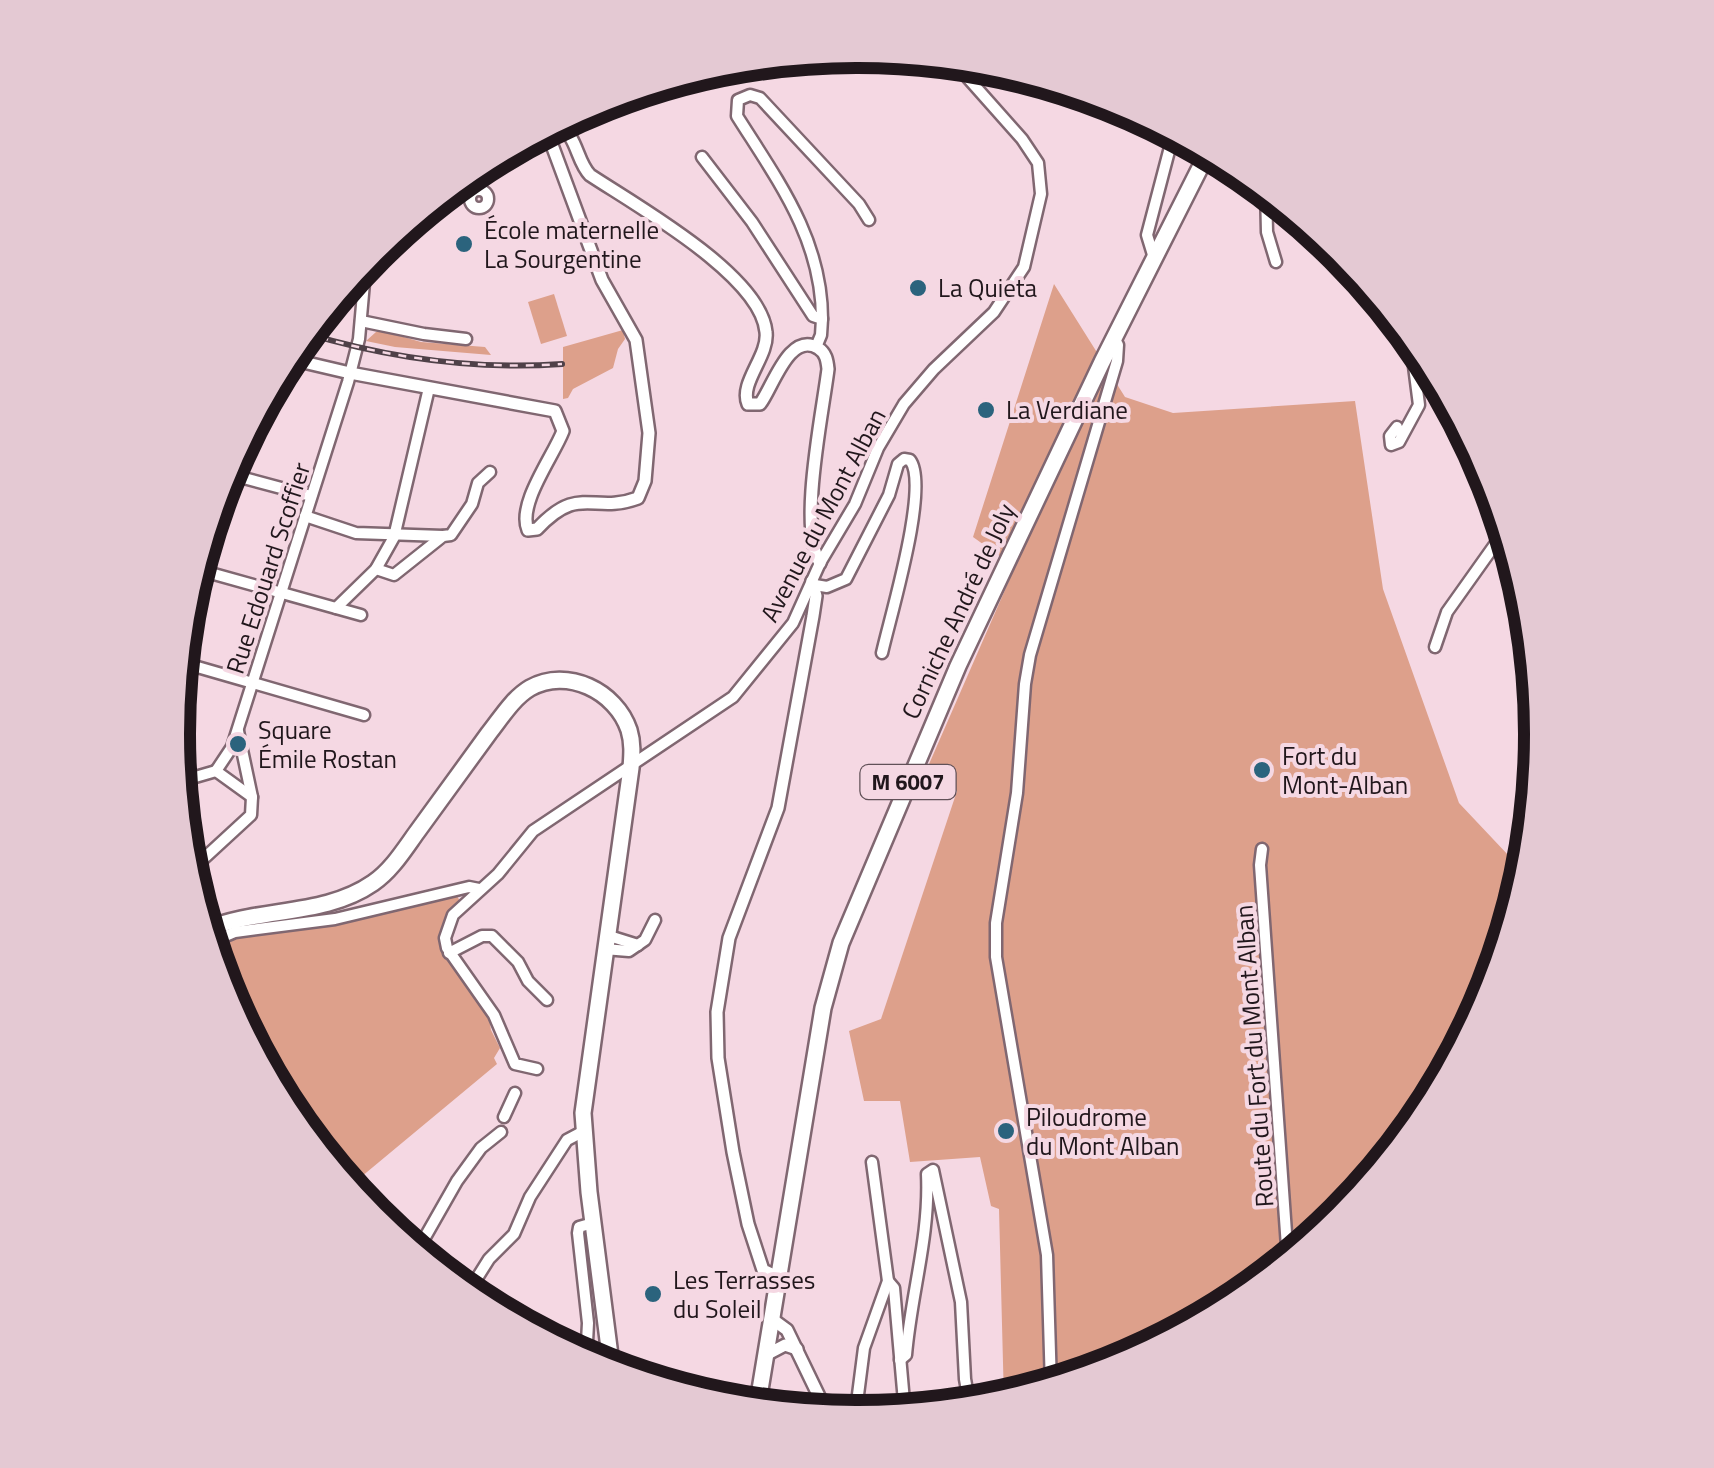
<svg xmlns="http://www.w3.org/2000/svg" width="1714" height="1468" font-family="'Titillium Web',sans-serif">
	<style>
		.green { fill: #dda08b }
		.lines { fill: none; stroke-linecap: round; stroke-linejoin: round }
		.minor-casing { stroke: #806771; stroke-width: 15 }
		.tertiary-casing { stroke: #806771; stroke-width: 16 }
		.primary-casing { stroke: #806771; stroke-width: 20 }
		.minor { stroke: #fff; stroke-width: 10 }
		.tertiary { stroke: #fff; stroke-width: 11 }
		.primary { stroke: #fff; stroke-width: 15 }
		.rail-casing { stroke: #4f4148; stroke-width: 6 }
		.rail { stroke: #f5d8e3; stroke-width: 2.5; stroke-dasharray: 8; stroke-linecap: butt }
		.poi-dot { fill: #2b637d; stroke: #f5d8e3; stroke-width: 4 }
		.labels { text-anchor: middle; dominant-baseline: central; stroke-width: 8; stroke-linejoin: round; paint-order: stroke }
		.shield { fill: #f5d8e3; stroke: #615158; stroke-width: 2.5 }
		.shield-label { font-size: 22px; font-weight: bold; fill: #21171c }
		.poi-label { font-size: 25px; fill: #21171c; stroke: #f5d8e3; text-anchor: start }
		.street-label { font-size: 25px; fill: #21171c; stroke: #f5d8e3 }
		.rim { fill: none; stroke: #21171c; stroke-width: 12 }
	</style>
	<rect width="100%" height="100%" fill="#f5d8e3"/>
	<!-- green -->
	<g class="green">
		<path d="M 1054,284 L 1125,397 L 1173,413 L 1355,401 L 1383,589 L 1459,803 L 1526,874 L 1489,996 L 1425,1114 L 1340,1218 L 1237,1303 L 1118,1366 L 1004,1401 L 999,1209 L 991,1206 L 980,1157 L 910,1162 L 900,1101 L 864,1101 L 849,1031 L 881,1019 L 957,791 L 926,771 L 1015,567 L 973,537 Z"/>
		<path d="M 554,294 L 567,336 L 541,344 L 528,302 Z"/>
		<path d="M 623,330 L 625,339 L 618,349 L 613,368 L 573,389 L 568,398 L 563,399 L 563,347 Z"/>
		<path d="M 383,331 L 421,342 L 485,347 L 491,355 L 395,347 L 366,341 L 376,332 Z"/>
		<path d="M 456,894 L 461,903 L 450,912 L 442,934 L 488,1012 L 491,1030 L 500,1048 L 494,1058 L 497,1064 L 361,1177 L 347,1185 L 288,1114 L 225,995 L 210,947 L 250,934 L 325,926 Z"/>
	</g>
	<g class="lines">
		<defs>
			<g id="minor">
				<path d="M 702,157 L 752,222 L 813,316 L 822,319 L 821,335 L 816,347"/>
				<path d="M 1266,189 L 1267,232 L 1276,262"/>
				<circle cx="479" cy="199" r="9"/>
				<path d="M 437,198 L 471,194"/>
				<path d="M 1154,258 L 1147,235 L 1174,132"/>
				<path d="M 822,319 C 822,239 778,181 737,116 L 738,100 L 750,95 L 760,98 L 859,204 L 869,220"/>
				<path d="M 361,321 L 424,334 L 466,339"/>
				<path d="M 1397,427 L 1390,436 L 1391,445 L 1399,442 L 1419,405 L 1410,335"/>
				<path d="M 225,473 L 311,496"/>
				<path d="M 305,516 L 356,533 L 443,536"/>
				<path d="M 196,569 L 361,615"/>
				<path d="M 376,569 L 394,575 L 443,536 L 451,535 L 472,504 L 478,483 L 490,472"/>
				<path d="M 815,585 L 827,587 L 846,579 L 889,495 L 898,464 L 904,459 L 910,460 C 930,486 890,617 882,653"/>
				<path d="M 336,608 L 376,569 L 394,537 L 429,388"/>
				<path d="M 1435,647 L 1447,612 L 1506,529"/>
				<path d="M 180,662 L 364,715"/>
				<path d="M 216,771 L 232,747 L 348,382 L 359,339 L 366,260"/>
				<path d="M 216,771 L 252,797"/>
				<path d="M 178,782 L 216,771"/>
				<path d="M 1262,849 L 1260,865 L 1288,1261"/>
				<path d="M 188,873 L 251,815 L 252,797 L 238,731"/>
				<path d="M 606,935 L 638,945"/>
				<path d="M 209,943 L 235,932 L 335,919 L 469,887 L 479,889"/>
				<path d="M 604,949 L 629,951 L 645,940 L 655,920"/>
				<path d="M 449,953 L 482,936 L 492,936 L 518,962 L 528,981 L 547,1000"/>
				<path d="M 537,1069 L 515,1064 L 494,1015 L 447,948 L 445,938 L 453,915 L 498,874 L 533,831 L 733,697 L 793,623 L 820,563 L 855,504 L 878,448 L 904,404 L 934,369 L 994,312 L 1024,267 L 1041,194 L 1038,163 L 1022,139 L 951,59"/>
				<path d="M 504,1117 L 515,1093"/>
				<path d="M 416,1253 L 457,1181 L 481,1148 L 501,1132"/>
				<path d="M 888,1281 L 894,1288 L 905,1413"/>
				<path d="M 467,1294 L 489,1259 L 514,1234 L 530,1197 L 567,1140 L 584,1131"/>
				<path d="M 900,1360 L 906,1355 C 911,1294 930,1236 927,1174 L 933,1170 L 961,1302 L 965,1379 L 970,1407"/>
				<path d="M 586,1361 L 588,1323 L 578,1233 L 579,1227 L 593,1223"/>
				<path d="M 1051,1386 L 1047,1255 L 996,957 L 996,923 L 1017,793 L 1025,684 L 1030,655 L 1117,361 L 1118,345 L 1114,338"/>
				<path d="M 855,1418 L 864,1348 L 888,1281 L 872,1162"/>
			</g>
			<g id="tertiary">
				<path d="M 286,358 L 350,373 L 555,411 L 563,431 C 553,457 517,504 528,530 L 537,529 C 580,483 592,515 638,498 L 645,481 L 649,433 L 636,340 L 602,280 L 552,145 L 551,134 L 558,127 C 577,133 576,161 590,175 C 635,205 761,275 766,332 C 769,356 739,383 748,404 L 760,404 C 773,387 789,331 818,348 C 826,353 827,360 828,369 C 823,411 798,528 820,563"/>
				<path d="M 780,1278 L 763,1270 L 748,1224 L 733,1152 L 718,1058 L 717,1012 L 729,938 L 778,808 L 813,616 L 816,596 L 812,581"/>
				<path d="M 772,1319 L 787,1330 L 828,1415"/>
				<path d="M 766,1355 L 785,1345 L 797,1349"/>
			</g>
			<g id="primary">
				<path d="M 205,930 C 259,907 324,917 373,883 C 391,871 404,850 417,832 C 441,799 465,766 489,733 C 501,718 513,698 530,688 C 567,667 616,691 629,730 C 633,743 632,755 631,768 L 583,1113 L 589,1192 L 612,1371"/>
				<path d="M 757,1408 L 823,1008 L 841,943 L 958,666 L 1102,362 L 1209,150"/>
			</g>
		</defs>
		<!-- minor casing -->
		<use href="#minor" class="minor-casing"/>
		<!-- tertiary casing -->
		<use href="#tertiary" class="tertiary-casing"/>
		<!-- primary casing -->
		<use href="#primary" class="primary-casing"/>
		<!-- minor -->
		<use href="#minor" class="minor"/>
		<!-- tertiary -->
		<use href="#tertiary" class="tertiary"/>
		<!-- primary -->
		<use href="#primary" class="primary"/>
		<defs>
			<path id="rail" d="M 305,333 C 388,358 476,370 562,364"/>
		</defs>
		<!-- rail casing -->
		<use href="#rail" class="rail-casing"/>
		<!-- rail -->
		<use href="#rail" class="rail"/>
	</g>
	<!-- markers -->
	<g class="poi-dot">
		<circle cx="464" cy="244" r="10"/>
		<circle cx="918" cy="288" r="10"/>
		<circle cx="986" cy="410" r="10"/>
		<circle cx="238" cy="744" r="10"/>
		<circle cx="1262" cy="770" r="10"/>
		<circle cx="1006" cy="1131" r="10"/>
		<circle cx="653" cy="1294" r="10"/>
	</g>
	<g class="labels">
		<!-- shield labels -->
		<rect class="shield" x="860.5" y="765" width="95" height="34" rx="8"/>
		<g class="shield-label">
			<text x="908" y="782">M 6007</text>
		</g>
		<!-- poi labels -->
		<g class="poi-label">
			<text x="484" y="230">École maternelle<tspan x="484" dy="29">La Sourgentine</tspan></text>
			<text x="938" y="288">La Quieta</text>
			<text x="1006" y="410">La Verdiane</text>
			<text x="258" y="730">Square<tspan x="258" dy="29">Émile Rostan</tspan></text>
			<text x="1282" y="756">Fort du<tspan x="1282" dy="29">Mont-Alban</tspan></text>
			<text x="1026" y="1117">Piloudrome<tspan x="1026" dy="29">du Mont Alban</tspan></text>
			<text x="673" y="1280">Les Terrasses<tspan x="673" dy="29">du Soleil</tspan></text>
		</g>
		<!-- street labels -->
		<g class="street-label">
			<text transform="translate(823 515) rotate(-62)">Avenue du Mont Alban</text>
			<text transform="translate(268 568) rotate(-72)">Rue Edouard Scoffier</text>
			<text transform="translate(958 611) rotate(-65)">Corniche André de Joly</text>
			<text transform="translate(1254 1056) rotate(-94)">Route du Fort du Mont Alban</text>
		</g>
	</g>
	<!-- crop -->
	<path d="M0 0H1714V1468H0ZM856 68H858A666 666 0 0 1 1524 734V734A666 666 0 0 1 858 1400H856A666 666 0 0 1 190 734V734A666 666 0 0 1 856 68Z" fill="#e4c9d3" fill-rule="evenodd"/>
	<path class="rim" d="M856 68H858A666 666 0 0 1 1524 734V734A666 666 0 0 1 858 1400H856A666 666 0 0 1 190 734V734A666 666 0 0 1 856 68Z"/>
</svg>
